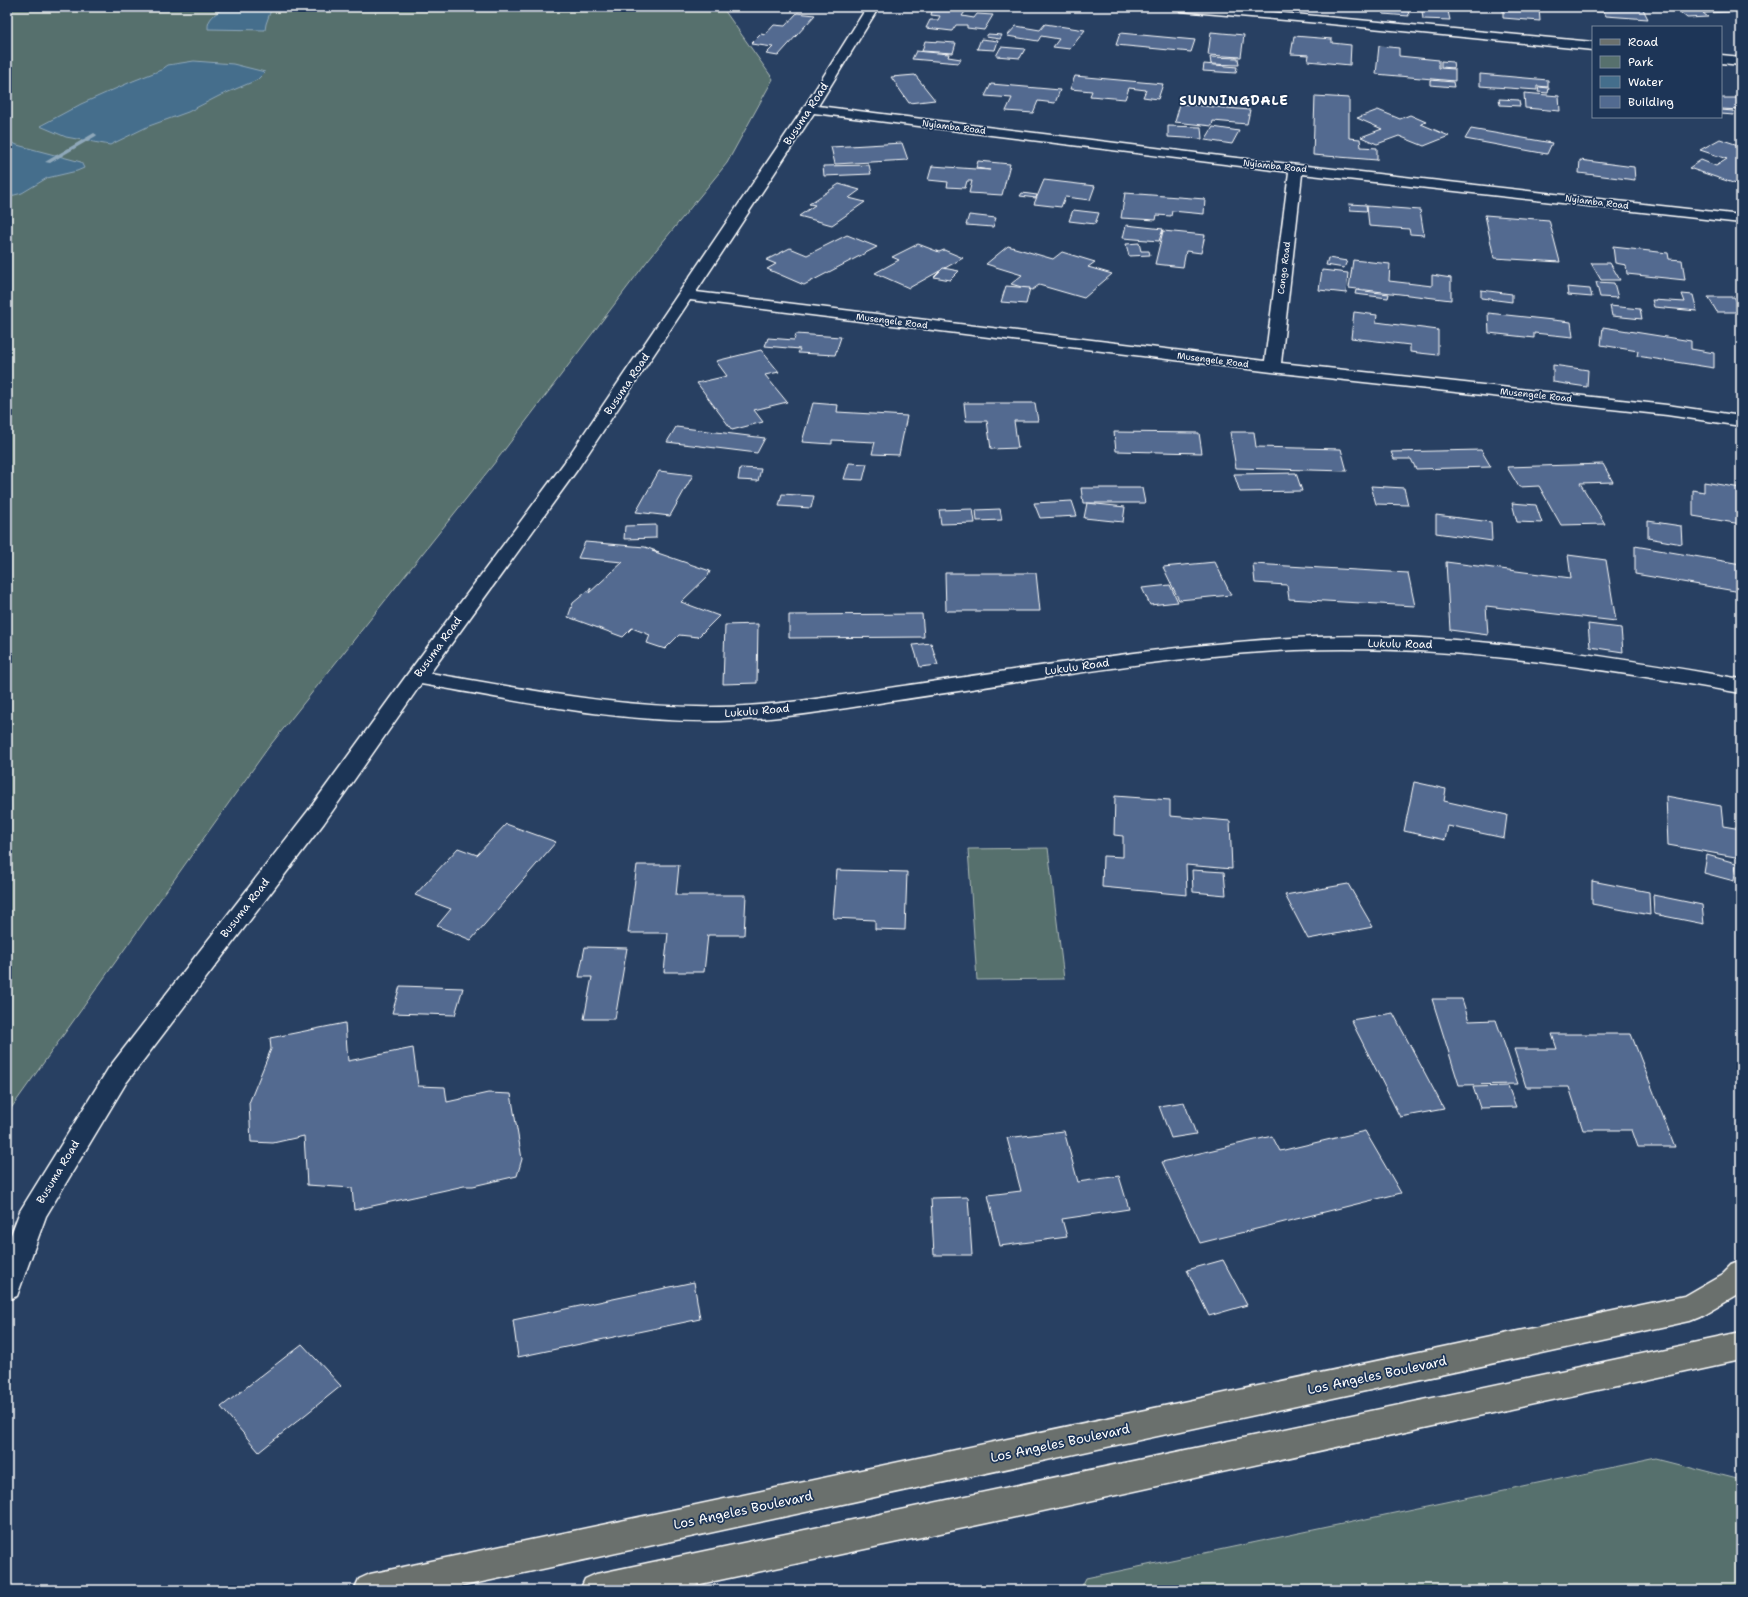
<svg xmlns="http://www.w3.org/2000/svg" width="1748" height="1597" font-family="'Shantell Sans',sans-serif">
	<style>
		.green { fill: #57706d; stroke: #abb8b6 }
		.water { fill: #446e8c; stroke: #8fa8ba }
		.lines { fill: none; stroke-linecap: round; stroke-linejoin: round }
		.stream { fill: #8fa8ba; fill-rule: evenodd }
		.building { fill: #526a90; stroke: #fff }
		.minor-casing { stroke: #fff; stroke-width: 3 }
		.major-casing { stroke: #fff; stroke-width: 3 }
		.minor { fill: #1d3557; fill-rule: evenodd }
		.major { fill: #6b706d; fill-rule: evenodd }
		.labels { text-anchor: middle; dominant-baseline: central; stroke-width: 3.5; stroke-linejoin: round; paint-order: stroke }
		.far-street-label { font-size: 9px; fill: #fff; stroke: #1d3557 }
		.street-label { font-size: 11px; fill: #fff; stroke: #1d3557 }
		.far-district-label { font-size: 13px; font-weight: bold; letter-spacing: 1px; fill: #fff; stroke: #1d3557 }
		.near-street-label { font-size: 13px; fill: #fff; stroke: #1d3557 }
	</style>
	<rect width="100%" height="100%" fill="#284062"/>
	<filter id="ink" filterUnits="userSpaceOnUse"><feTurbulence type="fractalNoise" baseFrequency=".025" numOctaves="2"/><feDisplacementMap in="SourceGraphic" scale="8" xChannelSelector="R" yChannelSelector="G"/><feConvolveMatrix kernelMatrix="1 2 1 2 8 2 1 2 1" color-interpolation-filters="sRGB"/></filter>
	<g filter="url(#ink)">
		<!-- green -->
		<g class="green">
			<path d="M 7,7 L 722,7 L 773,79 L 727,163 L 648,260 L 496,461 L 268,748 L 7,1114 Z"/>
			<path d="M 1048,848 L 1064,979 L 977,980 L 968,849 Z"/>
			<path d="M 1655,1458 L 1741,1480 L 1741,1590 L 1080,1590 L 1086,1578 Z"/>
		</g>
		<!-- water -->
		<g class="water">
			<path d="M 224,7 L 272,7 L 266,24 L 265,30 L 208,29 C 207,18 216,14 224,7 Z"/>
			<path d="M 194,61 L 233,64 L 265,72 L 257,80 L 219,96 L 188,112 L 149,126 L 110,145 L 66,137 L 40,126 L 81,104 L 133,81 L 161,70 L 168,65 Z"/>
			<path d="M 7,140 L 17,145 L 81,162 L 84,168 L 77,171 L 47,178 L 22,193 L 7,197 Z"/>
		</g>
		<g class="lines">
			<!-- stream -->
			<path class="stream" d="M 94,133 L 97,135 L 96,136 L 50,163 L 45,162 Z"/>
		</g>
		<!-- building -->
		<g class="building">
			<path d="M 933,7 L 967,9 L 962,16 L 974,18 L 977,14 L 993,15 L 984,30 L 967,28 L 967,25 L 956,25 L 952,31 L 926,28 L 930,20 L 938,20 L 940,16 L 931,15 Z"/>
			<path d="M 1382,7 L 1447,7 L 1450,20 L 1423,19 L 1422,11 L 1408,10 L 1409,16 L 1383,14 Z"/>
			<path d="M 1503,7 L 1539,8 L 1540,21 L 1503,18 Z"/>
			<path d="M 1581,7 L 1642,7 L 1648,19 L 1606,16 L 1604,12 L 1583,11 Z"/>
			<path d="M 1674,7 L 1726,7 L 1732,12 L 1703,13 L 1708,17 L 1687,18 Z"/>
			<path d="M 797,13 L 815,15 L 778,56 L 766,54 L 773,47 L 751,44 L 761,34 L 765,35 L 774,25 L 785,26 Z"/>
			<path d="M 1045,24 L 1085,30 L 1070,49 L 1053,47 L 1059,39 L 1041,36 L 1038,41 L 1007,36 L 1016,26 L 1040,30 Z"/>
			<path d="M 1211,32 L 1244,35 L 1241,57 L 1208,55 Z"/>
			<path d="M 1120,33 L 1195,40 L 1191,52 L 1116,45 Z"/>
			<path d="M 988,34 L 1002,35 L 1000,39 L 986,37 Z"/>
			<path d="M 1294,36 L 1332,39 L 1332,43 L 1351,45 L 1350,65 L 1308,61 L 1309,55 L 1291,54 Z"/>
			<path d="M 981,39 L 998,41 L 995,50 L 977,49 Z"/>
			<path d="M 925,41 L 956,43 L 953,53 L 922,51 Z"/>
			<path d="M 1379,46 L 1399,48 L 1399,56 L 1439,60 L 1439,68 L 1455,69 L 1455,81 L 1376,74 Z"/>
			<path d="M 1001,47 L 1025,49 L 1020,58 L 996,56 Z"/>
			<path d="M 916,51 L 949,54 L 948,57 L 961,59 L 959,63 L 912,59 Z"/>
			<path d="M 1210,57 L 1238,58 L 1239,65 L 1211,64 Z"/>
			<path d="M 1441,61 L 1453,62 L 1454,68 L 1441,67 Z"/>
			<path d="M 1204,64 L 1237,67 L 1236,73 L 1203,71 Z"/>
			<path d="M 1480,74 L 1548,80 L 1548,87 L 1537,86 L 1537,90 L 1480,86 Z"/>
			<path d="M 915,75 L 935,100 L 909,103 L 891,77 Z"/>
			<path d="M 1075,76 L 1163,84 L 1158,99 L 1143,97 L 1146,90 L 1129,88 L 1125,99 L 1090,96 L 1092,91 L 1070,89 Z"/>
			<path d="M 1430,80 L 1453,82 L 1454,87 L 1430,85 Z"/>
			<path d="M 991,84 L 1060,90 L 1055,103 L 1038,101 L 1033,113 L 1006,111 L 1012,98 L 985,96 Z"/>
			<path d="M 1539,87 L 1549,88 L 1548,93 L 1538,92 Z"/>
			<path d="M 1524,93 L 1559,96 L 1560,111 L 1525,108 Z"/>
			<path d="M 1315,96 L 1349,98 L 1349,138 L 1360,139 L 1361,147 L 1377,148 L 1377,160 L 1313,155 Z"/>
			<path d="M 1721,98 L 1741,98 L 1741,110 L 1721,109 Z"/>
			<path d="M 1499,99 L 1519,100 L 1520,106 L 1500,105 Z"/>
			<path d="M 1180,104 L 1250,110 L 1247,124 L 1213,121 L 1212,126 L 1175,122 Z"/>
			<path d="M 1378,110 L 1400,119 L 1410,115 L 1426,122 L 1421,124 L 1449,136 L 1424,146 L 1399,136 L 1377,144 L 1361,137 L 1382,129 L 1357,118 Z"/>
			<path d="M 1721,110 L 1733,111 L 1734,115 L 1721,114 Z"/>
			<path d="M 1168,126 L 1201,127 L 1202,139 L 1168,137 Z"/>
			<path d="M 1213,127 L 1239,131 L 1232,144 L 1205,140 Z"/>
			<path d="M 1471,129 L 1552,143 L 1547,154 L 1465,139 Z"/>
			<path d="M 1720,139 L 1741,146 L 1741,184 L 1739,185 L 1689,168 L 1701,160 L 1716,166 L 1727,159 L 1700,150 Z"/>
			<path d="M 902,143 L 908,160 L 835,164 L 831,147 Z"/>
			<path d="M 1580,160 L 1634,167 L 1635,180 L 1579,173 Z"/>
			<path d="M 978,161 L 1010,164 L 1002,195 L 969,193 L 972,181 L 967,181 L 965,188 L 947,187 L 948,182 L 928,180 L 932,166 L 990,170 L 976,168 Z"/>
			<path d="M 869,165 L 871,174 L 824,176 L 823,166 Z"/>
			<path d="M 1044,180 L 1095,186 L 1090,200 L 1065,197 L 1061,207 L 1034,204 Z"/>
			<path d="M 839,184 L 860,190 L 849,198 L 865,202 L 832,225 L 799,216 L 815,205 L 809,204 Z"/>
			<path d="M 1022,193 L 1037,195 L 1036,198 L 1020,196 Z"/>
			<path d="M 1125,193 L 1205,199 L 1204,214 L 1172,211 L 1171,216 L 1157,215 L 1156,220 L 1121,218 Z"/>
			<path d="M 1349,204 L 1366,205 L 1367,211 L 1350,210 Z"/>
			<path d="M 1367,206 L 1420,210 L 1424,235 L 1410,234 L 1409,229 L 1369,226 Z"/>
			<path d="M 1073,210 L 1099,213 L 1095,224 L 1069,221 Z"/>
			<path d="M 969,215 L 996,218 L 993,227 L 966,225 Z"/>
			<path d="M 1485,215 L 1549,220 L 1560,262 L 1494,258 Z"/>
			<path d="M 1126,225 L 1163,229 L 1159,241 L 1123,238 Z"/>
			<path d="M 1163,231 L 1205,235 L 1201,253 L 1186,251 L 1183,267 L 1155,264 Z"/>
			<path d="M 847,235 L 877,247 L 804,285 L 767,269 L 776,264 L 766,260 L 790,248 L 807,255 Z"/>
			<path d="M 1139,243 L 1141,251 L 1149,251 L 1150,255 L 1129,256 L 1126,244 Z"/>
			<path d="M 918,244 L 939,252 L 944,250 L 963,258 L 909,288 L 875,273 L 899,260 L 892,257 Z"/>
			<path d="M 1008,246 L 1053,259 L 1062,252 L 1095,262 L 1088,267 L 1112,274 L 1084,298 L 1039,285 L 1032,290 L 1011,284 L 1022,275 L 986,264 Z"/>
			<path d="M 1613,247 L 1668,253 L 1669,259 L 1682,260 L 1685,280 L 1627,274 L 1626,265 L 1615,263 Z"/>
			<path d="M 1328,258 L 1347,261 L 1344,268 L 1326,265 Z"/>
			<path d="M 1353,260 L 1390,264 L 1389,281 L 1432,286 L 1432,275 L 1451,278 L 1451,300 L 1349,288 Z"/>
			<path d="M 1591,263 L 1610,263 L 1620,280 L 1601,280 Z"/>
			<path d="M 943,268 L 959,271 L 950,280 L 934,277 Z"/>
			<path d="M 1322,270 L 1348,273 L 1346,293 L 1319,290 Z"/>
			<path d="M 1596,282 L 1614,283 L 1618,298 L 1600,297 Z"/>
			<path d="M 1006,286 L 1030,288 L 1026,304 L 1001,302 Z"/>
			<path d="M 1567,287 L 1590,289 L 1592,297 L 1568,295 Z"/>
			<path d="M 1356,290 L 1389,294 L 1388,298 L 1355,294 Z"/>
			<path d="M 1481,290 L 1512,294 L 1512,302 L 1481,298 Z"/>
			<path d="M 1682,294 L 1693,295 L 1697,311 L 1654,307 L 1652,300 L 1685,302 Z"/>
			<path d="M 1708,297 L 1734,297 L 1741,308 L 1741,312 L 1717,312 Z"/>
			<path d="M 1610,306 L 1640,309 L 1642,319 L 1612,316 Z"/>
			<path d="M 1354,312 L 1377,315 L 1376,322 L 1438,330 L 1438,355 L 1410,352 L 1410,345 L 1351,338 Z"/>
			<path d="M 1488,313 L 1571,322 L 1573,337 L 1534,333 L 1534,338 L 1489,333 Z"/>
			<path d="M 1603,327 L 1691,341 L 1691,349 L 1714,353 L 1714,368 L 1637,356 L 1638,351 L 1601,345 Z"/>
			<path d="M 796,334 L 841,337 L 835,355 L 798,353 L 800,349 L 765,346 L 768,338 L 794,340 Z"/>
			<path d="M 761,350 L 779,372 L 765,375 L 787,402 L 754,410 L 763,422 L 732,430 L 697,383 L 727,376 L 716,361 Z"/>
			<path d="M 1553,365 L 1588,370 L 1587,387 L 1553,382 Z"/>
			<path d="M 813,403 L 838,405 L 837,412 L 907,416 L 899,455 L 872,454 L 875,442 L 832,440 L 832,444 L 802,442 Z"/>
			<path d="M 964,403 L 1035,403 L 1038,421 L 1014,421 L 1018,448 L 991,449 L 987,421 L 966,421 Z"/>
			<path d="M 676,427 L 765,438 L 757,453 L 667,442 Z"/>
			<path d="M 1114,432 L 1199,433 L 1202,453 L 1116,451 Z"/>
			<path d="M 1230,432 L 1254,432 L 1256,447 L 1341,449 L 1347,471 L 1236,468 Z"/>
			<path d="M 1481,450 L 1491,467 L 1416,469 L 1411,459 L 1394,459 L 1391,452 Z"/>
			<path d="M 849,463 L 867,464 L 863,480 L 844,479 Z"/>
			<path d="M 1603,464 L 1613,482 L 1580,483 L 1605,524 L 1561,525 L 1539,486 L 1519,487 L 1507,467 Z"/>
			<path d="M 740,468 L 761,469 L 758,481 L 738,480 Z"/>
			<path d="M 659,471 L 693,475 L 670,516 L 636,512 Z"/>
			<path d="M 1296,473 L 1302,491 L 1240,492 L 1234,474 Z"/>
			<path d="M 1704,482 L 1741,488 L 1741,524 L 1693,516 L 1693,490 L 1704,492 Z"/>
			<path d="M 1371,486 L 1404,488 L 1408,505 L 1376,504 Z"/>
			<path d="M 1081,488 L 1142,488 L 1145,503 L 1083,503 Z"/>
			<path d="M 782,494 L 814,496 L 811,508 L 779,506 Z"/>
			<path d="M 1072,501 L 1077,516 L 1040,518 L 1034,503 Z"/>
			<path d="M 1087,503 L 1125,507 L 1123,522 L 1084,518 Z"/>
			<path d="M 1512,503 L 1536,505 L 1542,523 L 1517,522 Z"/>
			<path d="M 973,509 L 975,523 L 941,524 L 939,510 Z"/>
			<path d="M 1000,509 L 1002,520 L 977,521 L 976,510 Z"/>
			<path d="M 1436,515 L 1491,522 L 1492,541 L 1436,533 Z"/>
			<path d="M 1648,521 L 1681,526 L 1682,544 L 1648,538 Z"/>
			<path d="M 656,525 L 656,538 L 624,539 L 625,526 Z"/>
			<path d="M 585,542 L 645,547 L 659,552 L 652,551 L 710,571 L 708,576 L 681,602 L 719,616 L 698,637 L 679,635 L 665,649 L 647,643 L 650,635 L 632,628 L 623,637 L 568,617 L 573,603 L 591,588 L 589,593 L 623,562 L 578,558 Z"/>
			<path d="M 1635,546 L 1741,564 L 1741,592 L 1635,574 Z"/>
			<path d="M 1568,555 L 1606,560 L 1616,621 L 1486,606 L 1488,635 L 1450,630 L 1446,562 L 1571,578 Z"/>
			<path d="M 1215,562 L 1231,595 L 1179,600 L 1163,567 Z"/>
			<path d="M 1253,564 L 1408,573 L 1415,606 L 1289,599 L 1287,585 L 1255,583 Z"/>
			<path d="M 945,573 L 1036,573 L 1040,611 L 946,611 Z"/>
			<path d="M 1170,585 L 1178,602 L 1150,605 L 1142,588 Z"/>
			<path d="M 922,614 L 924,637 L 789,638 L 789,615 Z"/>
			<path d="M 758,624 L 757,683 L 723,684 L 725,625 Z"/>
			<path d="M 1588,624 L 1621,628 L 1623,652 L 1590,647 Z"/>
			<path d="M 931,643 L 938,665 L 920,667 L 913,645 Z"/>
			<path d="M 1414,782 L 1446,789 L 1444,801 L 1507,815 L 1504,838 L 1448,826 L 1445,840 L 1404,831 Z"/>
			<path d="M 1115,796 L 1170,800 L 1170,816 L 1230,821 L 1232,869 L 1186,865 L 1187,895 L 1102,887 L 1103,856 L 1123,857 L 1123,836 L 1114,835 Z"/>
			<path d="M 1666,796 L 1721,806 L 1723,826 L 1741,829 L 1741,858 L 1668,845 Z"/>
			<path d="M 506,824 L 556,842 L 471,940 L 437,926 L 451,909 L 415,895 L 458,848 L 477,855 Z"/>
			<path d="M 1707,855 L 1736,863 L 1734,881 L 1704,873 Z"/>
			<path d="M 637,865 L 679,865 L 676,895 L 746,895 L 744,935 L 708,935 L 704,972 L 664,972 L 668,933 L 628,933 Z"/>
			<path d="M 837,870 L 907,872 L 905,930 L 875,929 L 875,920 L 833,918 Z"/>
			<path d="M 1192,870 L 1224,872 L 1226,895 L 1193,892 Z"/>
			<path d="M 1592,881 L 1649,892 L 1650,915 L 1592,904 Z"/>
			<path d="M 1348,884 L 1373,927 L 1308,939 L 1285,895 Z"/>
			<path d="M 1653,895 L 1702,905 L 1704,924 L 1654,914 Z"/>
			<path d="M 585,947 L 627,948 L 615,1019 L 584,1019 L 592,977 L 579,977 Z"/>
			<path d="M 400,986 L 463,988 L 455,1015 L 392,1013 Z"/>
			<path d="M 1432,999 L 1462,999 L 1469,1021 L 1496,1020 L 1518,1084 L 1459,1085 Z"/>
			<path d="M 1393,1013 L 1444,1109 L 1400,1117 L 1351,1020 Z"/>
			<path d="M 345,1023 L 348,1061 L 413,1048 L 418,1086 L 445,1087 L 447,1102 L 488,1093 L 511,1094 L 522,1159 L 517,1176 L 473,1186 L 464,1186 L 354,1210 L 352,1188 L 307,1185 L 304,1136 L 273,1143 L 251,1142 L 249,1103 L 271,1049 L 270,1038 Z"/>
			<path d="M 1552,1034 L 1631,1034 L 1675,1147 L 1638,1147 L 1632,1130 L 1583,1130 L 1569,1087 L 1526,1087 L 1514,1049 L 1557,1049 Z"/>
			<path d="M 1508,1086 L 1516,1107 L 1480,1108 L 1473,1087 Z"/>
			<path d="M 1184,1102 L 1196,1134 L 1171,1138 L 1159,1106 Z"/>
			<path d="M 1064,1131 L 1078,1182 L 1119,1176 L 1129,1209 L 1062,1219 L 1067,1237 L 1000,1246 L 988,1195 L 1021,1191 L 1007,1138 Z"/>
			<path d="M 1365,1131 L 1401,1193 L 1200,1243 L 1162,1162 L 1272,1136 L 1280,1151 Z"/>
			<path d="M 968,1197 L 972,1255 L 934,1255 L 931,1198 Z"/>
			<path d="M 1223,1260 L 1247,1305 L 1209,1316 L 1187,1270 Z"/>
			<path d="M 694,1282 L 700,1319 L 518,1357 L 513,1320 Z"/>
			<path d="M 302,1344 L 341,1386 L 259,1452 L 221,1407 Z"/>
		</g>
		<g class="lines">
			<defs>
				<g id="minor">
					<path d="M 867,7 L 879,7 L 818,106 L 1228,157 L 1741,215 L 1741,223 L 1302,174 L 1281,363 L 1667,405 L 1741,416 L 1741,426 L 1667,415 L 1272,372 L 690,300 L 577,470 L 430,673 C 525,689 622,709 719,707 C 786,706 852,693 917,684 C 1042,666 1166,645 1292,638 C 1443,629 1594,654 1741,679 L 1741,693 C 1594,667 1446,644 1296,650 C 1163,656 1030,681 898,700 C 839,709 779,720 719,721 C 619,723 519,701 421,684 L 324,823 L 126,1083 L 46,1216 L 17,1296 L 7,1300 L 7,1245 L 20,1211 L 108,1069 L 308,811 L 409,672 L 564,463 L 803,109 ZM 814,113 L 1289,172 L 1265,361 L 696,292 Z"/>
					<path d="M 1174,7 L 1221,7 L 1593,42 L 1593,50 L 1331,24 L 1180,11 L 1176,9 Z"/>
					<path d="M 1721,55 L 1741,57 L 1741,65 L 1721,63 Z"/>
				</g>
				<g id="major">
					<path d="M 1741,1261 L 1741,1293 L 1700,1317 L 1690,1321 L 445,1590 L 354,1590 L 359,1579 L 370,1574 L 1684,1296 L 1722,1274 L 1731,1265 Z"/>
					<path d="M 1741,1333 L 1741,1359 L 1006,1519 L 672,1590 L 580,1590 L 585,1579 L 596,1574 Z"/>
				</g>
			</defs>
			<!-- minor casing -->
			<use href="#minor" class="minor-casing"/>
			<!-- major casing -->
			<use href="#major" class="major-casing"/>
			<!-- minor -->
			<use href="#minor" class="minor"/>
			<!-- major -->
			<use href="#major" class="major"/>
		</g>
	</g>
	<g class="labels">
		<!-- far-street labels -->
		<g class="far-street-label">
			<text transform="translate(954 127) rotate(7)">Nyiamba Road</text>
			<text transform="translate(1275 166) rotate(6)">Nyiamba Road</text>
			<text transform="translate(1597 202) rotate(7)">Nyiamba Road</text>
			<text transform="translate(1284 268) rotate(-83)">Congo Road</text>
			<text transform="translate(892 321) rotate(7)">Musengele Road</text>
			<text transform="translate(1213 360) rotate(7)">Musengele Road</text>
			<text transform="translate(1536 395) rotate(6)">Musengele Road</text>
		</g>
		<!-- street labels -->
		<g class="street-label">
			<text transform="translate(806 114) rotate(-57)">Busuma Road</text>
			<text transform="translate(627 384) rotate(-56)">Busuma Road</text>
			<text transform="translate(1400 644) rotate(1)">Lukulu Road</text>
			<text transform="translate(438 647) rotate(-54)">Busuma Road</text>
			<text transform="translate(1077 667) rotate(-8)">Lukulu Road</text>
			<text transform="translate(757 711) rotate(-5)">Lukulu Road</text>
			<text transform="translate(245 908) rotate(-52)">Busuma Road</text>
			<text transform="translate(58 1172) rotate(-59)">Busuma Road</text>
		</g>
		<!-- far-district labels -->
		<g class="far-district-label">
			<text x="1234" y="100">SUNNINGDALE</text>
		</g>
		<!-- near-street labels -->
		<g class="near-street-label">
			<text transform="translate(1377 1375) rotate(-12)">Los Angeles Boulevard</text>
			<text transform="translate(1060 1443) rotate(-12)">Los Angeles Boulevard</text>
			<text transform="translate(743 1510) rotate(-12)">Los Angeles Boulevard</text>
		</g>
	</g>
	<!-- margin -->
	<rect width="1748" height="1597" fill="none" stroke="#1d3557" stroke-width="24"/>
	<rect x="12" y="12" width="1724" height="1573" fill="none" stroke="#fff" stroke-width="1.5" filter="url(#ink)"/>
	<!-- legend -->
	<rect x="1592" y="26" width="130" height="92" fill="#1d3557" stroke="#77869a"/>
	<rect x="1600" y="39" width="20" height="6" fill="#6b706d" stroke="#77869a"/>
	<text x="1628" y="46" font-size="12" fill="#ffffff">Road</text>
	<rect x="1600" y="56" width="20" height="12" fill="#57706d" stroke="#77869a"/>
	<text x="1628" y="66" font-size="12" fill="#ffffff">Park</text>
	<rect x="1600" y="76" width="20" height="12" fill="#446e8c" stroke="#77869a"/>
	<text x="1628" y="86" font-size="12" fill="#ffffff">Water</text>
	<rect x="1600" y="96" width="20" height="12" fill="#526a90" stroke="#77869a"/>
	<text x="1628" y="106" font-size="12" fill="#ffffff">Building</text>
</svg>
